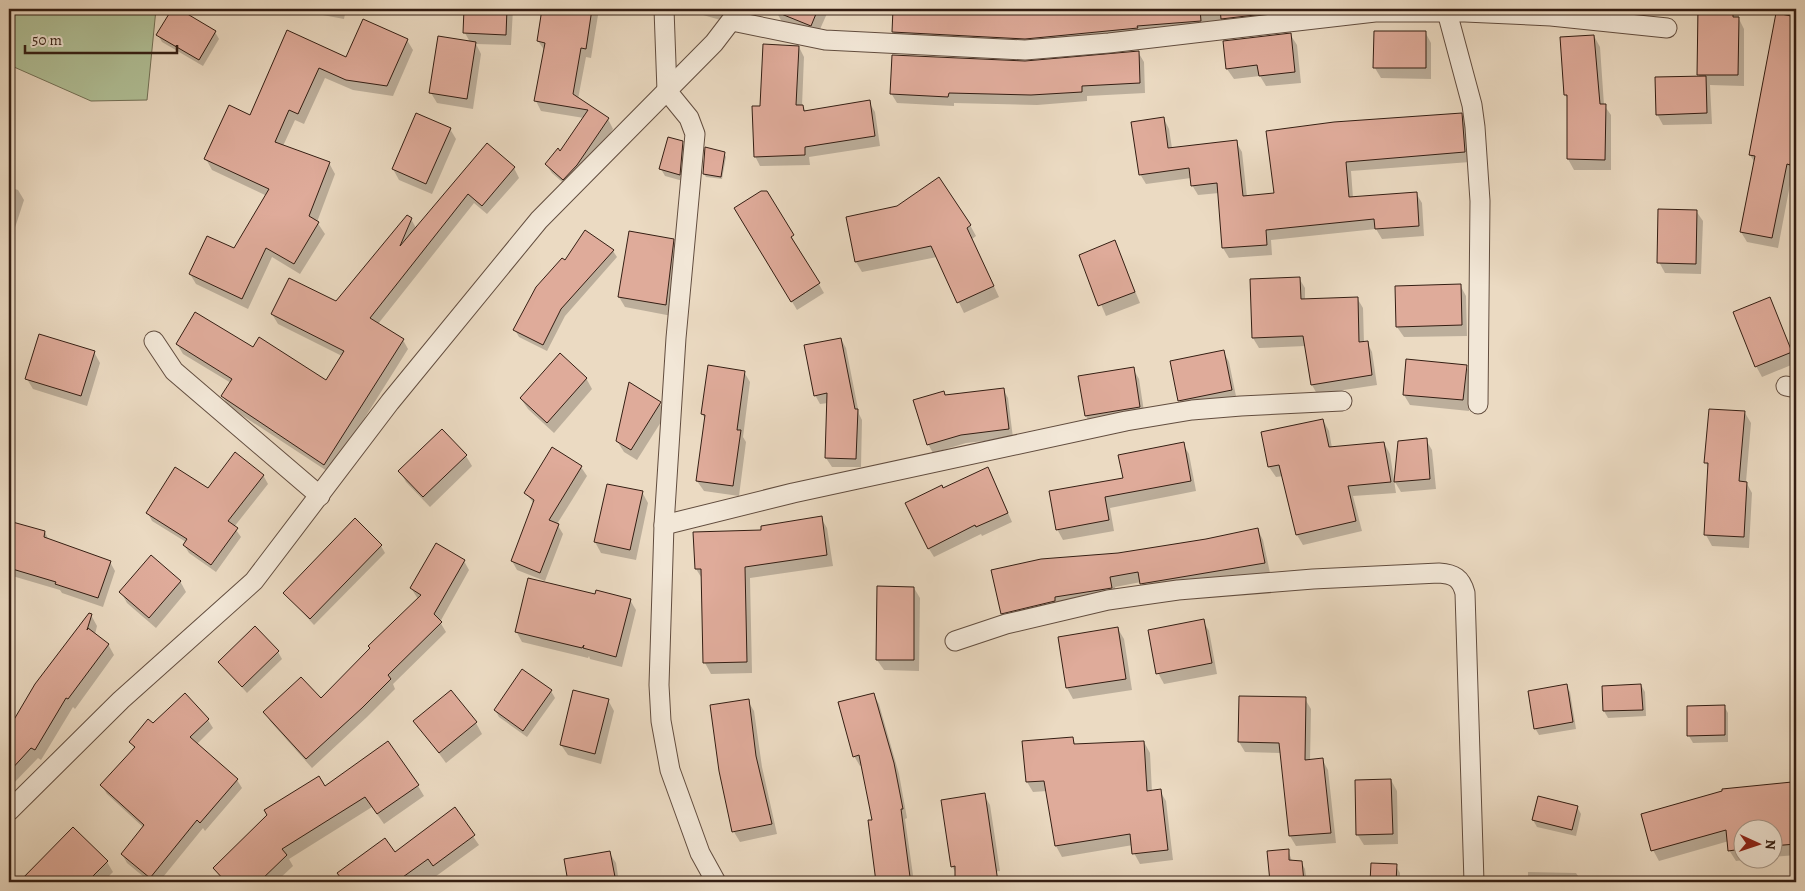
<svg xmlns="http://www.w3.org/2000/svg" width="1805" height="891" font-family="Alegreya,serif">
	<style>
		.green { fill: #b1c198; stroke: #727056 }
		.shadow { fill: #0003 }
		.building { fill: #dfab9a; stroke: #341e13 }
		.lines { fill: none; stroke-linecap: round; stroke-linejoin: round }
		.minor-casing { stroke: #624d3f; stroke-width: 21 }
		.minor { stroke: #f2e7d7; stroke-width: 19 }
	</style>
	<rect width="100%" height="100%" fill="#ebdac2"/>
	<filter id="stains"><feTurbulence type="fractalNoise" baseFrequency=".004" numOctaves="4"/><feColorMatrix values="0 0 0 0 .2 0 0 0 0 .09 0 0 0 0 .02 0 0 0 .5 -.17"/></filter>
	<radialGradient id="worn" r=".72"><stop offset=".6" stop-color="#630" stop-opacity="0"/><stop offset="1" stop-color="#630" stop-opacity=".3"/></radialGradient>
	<!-- green -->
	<path class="green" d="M 9,9 L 156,9 L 147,100 L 91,101 L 14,67 L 9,63 Z"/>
	<!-- shadow -->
	<g class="shadow">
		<path d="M 173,9 L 215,32 L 219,39 L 203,66 L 162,42 L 158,35 Z"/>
		<path d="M 310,9 L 346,9 L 344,19 L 312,13 Z"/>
		<path d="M 466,9 L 513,9 L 511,45 L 476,44 L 481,54 L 473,109 L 437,103 L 431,93 L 470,42 L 465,33 Z"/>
		<path d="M 543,9 L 599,9 L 591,58 L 586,57 L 578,99 L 608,119 L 613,129 L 582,175 L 569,188 L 552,173 L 546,164 L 561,153 L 584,118 L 541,111 L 536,101 L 545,51 L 538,41 Z"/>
		<path d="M 682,9 L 727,9 L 724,21 Z"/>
		<path d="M 777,9 L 829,9 L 817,36 L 782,22 L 776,11 Z"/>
		<path d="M 894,9 L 1327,9 L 1031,48 L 899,42 L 893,32 Z"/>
		<path d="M 1697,9 L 1739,9 L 1739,19 L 1744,29 L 1744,86 L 1710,85 L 1712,124 L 1663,125 L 1657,114 L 1699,77 Z"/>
		<path d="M 1783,9 L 1796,9 L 1796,170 L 1795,174 L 1792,174 L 1778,248 L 1747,242 L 1741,232 L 1755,163 L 1750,155 Z"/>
		<path d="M 288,32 L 347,58 L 407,40 L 413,50 L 393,96 L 353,90 L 325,78 L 304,124 L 295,120 L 283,146 L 329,163 L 335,174 L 317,222 L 325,234 L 300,274 L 272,257 L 248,309 L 196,284 L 190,274 L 234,250 L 267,196 L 212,170 L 206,159 L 250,117 Z"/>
		<path d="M 1425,32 L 1431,43 L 1431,79 L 1381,78 L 1375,68 Z"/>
		<path d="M 1290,34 L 1297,45 L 1301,83 L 1266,86 L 1260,76 L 1234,79 L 1227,69 Z"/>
		<path d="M 1594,36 L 1600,47 L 1604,105 L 1611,115 L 1611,170 L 1574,170 L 1568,159 L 1569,100 L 1565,95 Z"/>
		<path d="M 799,47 L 804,57 L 802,106 L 806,112 L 869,102 L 875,112 L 880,146 L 809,157 L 810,165 L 760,166 L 755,156 L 761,107 Z"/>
		<path d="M 1138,52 L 1144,62 L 1145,93 L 1087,96 L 1087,101 L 1037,105 L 954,103 L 954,106 L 897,103 L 891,93 L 1025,62 Z"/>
		<path d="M 1461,114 L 1467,124 L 1470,162 L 1351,171 L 1353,198 L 1416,193 L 1422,203 L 1424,236 L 1382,239 L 1376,229 L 1271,240 L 1272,255 L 1229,258 L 1223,248 L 1219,193 L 1198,195 L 1192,185 L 1191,178 L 1146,184 L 1140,174 L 1164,119 L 1169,129 L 1172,148 L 1236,142 L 1242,152 L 1247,197 L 1275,194 L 1267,132 Z"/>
		<path d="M 450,129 L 456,139 L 432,194 L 399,180 L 393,169 Z"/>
		<path d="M 682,142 L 686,149 L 683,181 L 665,176 L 661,169 Z"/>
		<path d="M 487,145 L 514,168 L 519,178 L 487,214 L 474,203 L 378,324 L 403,340 L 408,349 L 330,473 L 228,406 L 223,396 L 231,383 L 183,354 L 177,344 L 253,348 L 326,382 L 342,356 L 278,324 L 272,314 L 336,303 L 411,219 L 416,228 Z"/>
		<path d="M 724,153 L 726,157 L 722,179 L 706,177 L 704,174 Z"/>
		<path d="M 9,187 L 18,190 L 24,200 L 9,246 Z"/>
		<path d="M 766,192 L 824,293 L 797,310 L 736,208 Z"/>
		<path d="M 1696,211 L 1703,221 L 1701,274 L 1665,273 L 1659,262 Z"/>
		<path d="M 847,218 L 970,225 L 976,236 L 972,239 L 999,297 L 964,313 L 937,257 L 862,272 L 856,262 Z"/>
		<path d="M 673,240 L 679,251 L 672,316 L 625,307 L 619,297 Z"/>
		<path d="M 1115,242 L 1140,303 L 1106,316 L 1080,255 Z"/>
		<path d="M 613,251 L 617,257 L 565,316 L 547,351 L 519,337 L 515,330 L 565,262 Z"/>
		<path d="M 1299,278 L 1305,288 L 1305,300 L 1357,298 L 1363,308 L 1364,343 L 1367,342 L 1372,352 L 1377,385 L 1317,394 L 1312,385 L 1305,346 L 1259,348 L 1253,338 L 1251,280 Z"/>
		<path d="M 1460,285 L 1466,296 L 1467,336 L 1404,337 L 1397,327 Z"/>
		<path d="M 1769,299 L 1796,363 L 1762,377 L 1756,366 Z"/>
		<path d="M 841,339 L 846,348 L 859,414 L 862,420 L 861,467 L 832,467 L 826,458 L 828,403 L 820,404 L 815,395 Z"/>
		<path d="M 1223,351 L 1229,362 L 1237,401 L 1186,411 L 1179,400 Z"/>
		<path d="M 94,352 L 100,363 L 87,406 L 33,389 L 27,379 Z"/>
		<path d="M 1466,366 L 1472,377 L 1469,411 L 1410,405 L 1404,395 Z"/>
		<path d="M 1133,369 L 1139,379 L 1145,418 L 1092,427 L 1086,416 L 1080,377 Z"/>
		<path d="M 744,372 L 750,382 L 743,437 L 746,442 L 739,496 L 704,491 L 697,481 L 706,420 L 702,414 Z"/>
		<path d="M 586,378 L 592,389 L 554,433 L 528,409 L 521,399 Z"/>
		<path d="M 1003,389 L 1008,398 L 1013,438 L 966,443 L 933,453 L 928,444 L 944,392 L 946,396 Z"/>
		<path d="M 660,404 L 666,414 L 637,460 L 624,452 L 617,441 Z"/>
		<path d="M 1745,413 L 1751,423 L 1746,482 L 1752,493 L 1749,548 L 1712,546 L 1706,535 L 1709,469 L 1706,463 Z"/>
		<path d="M 1323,420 L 1329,431 L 1332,448 L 1384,443 L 1390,454 L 1396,493 L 1353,496 L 1362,531 L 1303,545 L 1297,535 L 1283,476 L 1276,477 L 1269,467 Z"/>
		<path d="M 1426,440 L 1432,450 L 1436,489 L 1401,492 L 1395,482 Z"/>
		<path d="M 1183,444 L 1189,454 L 1196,491 L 1110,508 L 1114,531 L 1063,540 L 1057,529 L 1124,479 Z"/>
		<path d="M 552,449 L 581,467 L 587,476 L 557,524 L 563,534 L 545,581 L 517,570 L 512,561 L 534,504 L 526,493 Z"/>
		<path d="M 466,456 L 472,466 L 430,507 L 406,482 L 400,471 Z"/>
		<path d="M 263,475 L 268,484 L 234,527 L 241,537 L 216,572 L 189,553 L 184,545 L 186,542 L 152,521 L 148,513 L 208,489 Z"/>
		<path d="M 993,478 L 1012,522 L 982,536 L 981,534 L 934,557 L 929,549 L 943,489 Z"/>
		<path d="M 642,492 L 648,503 L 636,560 L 601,553 L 595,542 Z"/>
		<path d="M 1796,495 L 1796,505 L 1792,498 Z"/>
		<path d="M 821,518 L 827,528 L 833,566 L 750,578 L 752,673 L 711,674 L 705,663 L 703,580 L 696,569 L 763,531 Z"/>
		<path d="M 9,522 L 45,532 L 49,541 L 110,562 L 115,571 L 103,607 L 62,593 L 60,590 L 9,575 Z"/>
		<path d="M 1258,530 L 1263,540 L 1270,573 L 1147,594 L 1141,582 L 1115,587 L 1117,598 L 1008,623 L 1002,613 L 1118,554 Z"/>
		<path d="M 381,546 L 385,553 L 314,625 L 285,593 Z"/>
		<path d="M 464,561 L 469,570 L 440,622 L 446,632 L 393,684 L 395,689 L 367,717 L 312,768 L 270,721 L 265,712 L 321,700 L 418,599 L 411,588 Z"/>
		<path d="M 180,581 L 186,592 L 156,628 L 127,603 L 121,592 Z"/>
		<path d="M 914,588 L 920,598 L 919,671 L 884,670 L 877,660 Z"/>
		<path d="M 630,600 L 636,610 L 622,667 L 590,659 L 589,656 L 588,658 L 522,642 L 516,631 Z"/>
		<path d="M 91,615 L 97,626 L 95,634 L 108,644 L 114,655 L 75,709 L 73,707 L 41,760 L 38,758 L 9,788 L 9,731 L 36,684 Z"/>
		<path d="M 1203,621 L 1209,631 L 1217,674 L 1164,684 L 1158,673 Z"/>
		<path d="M 1118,629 L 1124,639 L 1132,690 L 1073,699 L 1067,688 L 1060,638 Z"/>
		<path d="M 278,652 L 282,659 L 247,693 L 220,662 Z"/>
		<path d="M 1641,685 L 1645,692 L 1646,716 L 1608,718 L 1604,711 Z"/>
		<path d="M 1566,686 L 1570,692 L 1576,729 L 1539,735 L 1535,728 Z"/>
		<path d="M 551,691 L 555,698 L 527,737 L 499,717 L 495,710 Z"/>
		<path d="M 873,694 L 879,704 L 899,774 L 907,818 L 905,819 L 914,882 L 877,881 L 873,821 L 862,765 L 860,766 L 854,756 Z"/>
		<path d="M 1305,699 L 1311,709 L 1310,761 L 1322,759 L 1328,770 L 1336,843 L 1296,846 L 1290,836 L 1281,753 L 1245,752 L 1239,742 Z"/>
		<path d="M 608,700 L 614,711 L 601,764 L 568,755 L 561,745 Z"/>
		<path d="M 748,701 L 754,711 L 762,767 L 777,834 L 740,842 L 734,832 L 720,770 Z"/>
		<path d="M 1724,706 L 1728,713 L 1728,742 L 1693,743 L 1689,736 Z"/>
		<path d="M 208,720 L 213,728 L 197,744 L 237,780 L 242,788 L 205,831 L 203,828 L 159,882 L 150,882 L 127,863 L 122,854 L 144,828 L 107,794 L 102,786 L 135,750 L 131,742 L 153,725 Z"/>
		<path d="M 415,721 L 476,723 L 482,734 L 446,763 Z"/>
		<path d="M 1072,738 L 1076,745 L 1144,742 L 1150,753 L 1152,792 L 1160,791 L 1166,801 L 1173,860 L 1140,864 L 1134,853 L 1133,845 L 1062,857 L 1056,846 L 1047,791 L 1033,792 L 1027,782 Z"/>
		<path d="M 1391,780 L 1397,791 L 1398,844 L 1364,845 L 1357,834 Z"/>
		<path d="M 1791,783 L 1796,792 L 1796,855 L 1772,857 L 1772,828 L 1742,828 L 1742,858 L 1759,858 L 1736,861 L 1729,850 L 1729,841 L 1659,861 L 1653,850 L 1724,792 Z"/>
		<path d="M 418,786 L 424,796 L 384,824 L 372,807 L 289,859 L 293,866 L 276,882 L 224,882 L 214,868 L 325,787 Z"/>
		<path d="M 984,795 L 990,805 L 1000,871 L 958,877 L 952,866 Z"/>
		<path d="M 1577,807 L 1581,814 L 1576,836 L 1537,827 L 1533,820 Z"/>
		<path d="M 454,809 L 479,845 L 428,882 L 344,882 L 338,873 L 394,853 Z"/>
		<path d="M 73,829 L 107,862 L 113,872 L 103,882 L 18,882 Z"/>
		<path d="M 1288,850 L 1292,861 L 1301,862 L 1305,869 L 1307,882 L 1271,882 L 1268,852 Z"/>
		<path d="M 609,852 L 616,863 L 619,882 L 570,882 L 566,860 Z"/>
		<path d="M 1372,865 L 1396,866 L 1400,873 L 1400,882 L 1371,882 Z"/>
		<path d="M 1528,872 L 1576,873 L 1582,882 L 1528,882 Z"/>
	</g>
	<!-- building -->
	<g class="building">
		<path d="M 172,9 L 179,9 L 216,31 L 199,60 L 156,35 Z"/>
		<path d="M 464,9 L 507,9 L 506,35 L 463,33 Z"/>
		<path d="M 542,9 L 592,9 L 586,49 L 581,48 L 573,94 L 609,118 L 577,165 L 563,180 L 545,164 L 558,148 L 560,151 L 588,110 L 534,101 L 545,43 L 537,41 Z"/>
		<path d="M 769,9 L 818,9 L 811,26 Z"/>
		<path d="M 893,9 L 1200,9 L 1201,21 L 1137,26 L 1138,28 L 1025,39 L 892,32 Z"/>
		<path d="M 1220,9 L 1289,9 L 1289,11 L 1221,19 Z"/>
		<path d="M 1698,9 L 1733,9 L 1733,17 L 1739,17 L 1738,75 L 1697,75 Z"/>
		<path d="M 1776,13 L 1796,17 L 1796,138 L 1790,165 L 1787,164 L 1772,238 L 1740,232 L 1755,156 L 1749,155 Z"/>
		<path d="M 363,19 L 408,39 L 387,86 L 346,80 L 319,68 L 298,114 L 289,110 L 275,142 L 330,162 L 309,216 L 319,222 L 294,264 L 266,248 L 242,299 L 189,274 L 207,236 L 234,248 L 269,189 L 204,159 L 229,105 L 250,115 L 287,30 L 346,57 Z"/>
		<path d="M 1374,31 L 1426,31 L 1426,68 L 1373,68 Z"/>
		<path d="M 1291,33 L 1295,72 L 1259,76 L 1257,65 L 1226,69 L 1223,41 Z"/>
		<path d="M 1594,35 L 1600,104 L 1606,104 L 1605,160 L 1567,159 L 1567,95 L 1564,95 L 1560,37 Z"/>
		<path d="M 438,36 L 476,42 L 467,99 L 429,93 Z"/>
		<path d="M 763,44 L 799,46 L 796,105 L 803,105 L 804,111 L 870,100 L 875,136 L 805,147 L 805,155 L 754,157 L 752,106 L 760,106 Z"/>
		<path d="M 1139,51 L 1140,83 L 1082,86 L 1082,92 L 1031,95 L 949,93 L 948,97 L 890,94 L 892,55 L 1025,61 Z"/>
		<path d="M 1706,76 L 1707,113 L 1656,115 L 1655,77 Z"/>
		<path d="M 416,113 L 451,128 L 426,184 L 392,169 Z"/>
		<path d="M 1462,113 L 1465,152 L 1346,162 L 1349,197 L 1417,192 L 1419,226 L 1375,229 L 1374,219 L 1266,230 L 1267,245 L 1222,248 L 1217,183 L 1191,186 L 1189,168 L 1139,175 L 1131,122 L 1164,117 L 1168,148 L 1237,140 L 1243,196 L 1274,193 L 1266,131 L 1334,122 Z"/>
		<path d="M 668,137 L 683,141 L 680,175 L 659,169 Z"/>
		<path d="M 487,143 L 515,167 L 482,206 L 468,194 L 370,318 L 404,339 L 324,465 L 221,396 L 232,379 L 176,344 L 195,312 L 253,347 L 259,337 L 326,380 L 344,351 L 271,314 L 289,278 L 336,301 L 407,215 L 412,218 L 400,246 Z"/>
		<path d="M 705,147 L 725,152 L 721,177 L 703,174 Z"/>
		<path d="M 939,177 L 971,225 L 967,228 L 994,286 L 957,303 L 931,246 L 855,262 L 846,217 L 897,206 Z"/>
		<path d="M 761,191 L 767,191 L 794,235 L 791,237 L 820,283 L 791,302 L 734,208 Z"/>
		<path d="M 1658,209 L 1697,210 L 1696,264 L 1657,263 Z"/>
		<path d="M 585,230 L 614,250 L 561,309 L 543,345 L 513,330 L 536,287 L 562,258 L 565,260 Z"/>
		<path d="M 629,231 L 674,239 L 666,305 L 618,297 Z"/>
		<path d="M 1115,240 L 1135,292 L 1098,306 L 1079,255 Z"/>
		<path d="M 1300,277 L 1301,299 L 1358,297 L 1359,342 L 1368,341 L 1372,375 L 1311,385 L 1303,336 L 1252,338 L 1250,279 Z"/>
		<path d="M 1461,284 L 1462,325 L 1396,327 L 1395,286 Z"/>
		<path d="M 1770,297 L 1792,352 L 1755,367 L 1733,312 Z"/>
		<path d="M 39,334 L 95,351 L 81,396 L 25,379 Z"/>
		<path d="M 841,338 L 855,409 L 858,409 L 856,459 L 825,458 L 827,393 L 814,396 L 804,345 Z"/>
		<path d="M 1224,350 L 1232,390 L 1178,401 L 1170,361 Z"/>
		<path d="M 560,353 L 587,378 L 547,423 L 520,398 Z"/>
		<path d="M 1406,359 L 1467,365 L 1463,400 L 1403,395 Z"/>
		<path d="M 708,365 L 745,371 L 737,430 L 741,430 L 733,486 L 696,481 L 705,415 L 701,414 Z"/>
		<path d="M 1134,367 L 1140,407 L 1085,416 L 1078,376 Z"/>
		<path d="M 629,382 L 661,402 L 631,450 L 616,441 Z"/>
		<path d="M 1004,388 L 1009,429 L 961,435 L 927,445 L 913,400 L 944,391 L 945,395 Z"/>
		<path d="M 1709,409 L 1745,411 L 1739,481 L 1747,482 L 1744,537 L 1704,535 L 1708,463 L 1704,463 Z"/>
		<path d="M 1323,419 L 1329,447 L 1384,442 L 1391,482 L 1348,486 L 1356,521 L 1296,535 L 1279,465 L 1268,467 L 1261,432 Z"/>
		<path d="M 442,429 L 467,455 L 423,497 L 398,471 Z"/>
		<path d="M 1427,438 L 1430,479 L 1394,482 L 1398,441 Z"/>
		<path d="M 1184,442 L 1191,481 L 1105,497 L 1109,520 L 1056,530 L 1049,491 L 1123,478 L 1118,455 Z"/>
		<path d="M 552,447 L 582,466 L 549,520 L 559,524 L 540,573 L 511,561 L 534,500 L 524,493 Z"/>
		<path d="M 235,452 L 264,475 L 228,521 L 238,528 L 211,565 L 183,545 L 187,539 L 146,513 L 175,467 L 208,488 Z"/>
		<path d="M 988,467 L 1008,513 L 976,527 L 975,525 L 928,549 L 905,503 L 942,485 L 943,488 Z"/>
		<path d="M 607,484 L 643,491 L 630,550 L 594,542 Z"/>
		<path d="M 822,516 L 827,555 L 745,567 L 747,662 L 703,663 L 701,569 L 695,569 L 693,532 L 761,530 L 761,526 Z"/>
		<path d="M 355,518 L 382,545 L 310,619 L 283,593 Z"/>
		<path d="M 9,521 L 45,531 L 44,537 L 111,561 L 98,598 L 55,584 L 56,582 L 9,568 Z"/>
		<path d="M 1258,528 L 1265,563 L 1140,584 L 1138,572 L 1110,577 L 1112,588 L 1055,597 L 1055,601 L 1001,614 L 991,570 L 1041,559 L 1118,553 L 1206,539 Z"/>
		<path d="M 436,543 L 465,560 L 434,614 L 442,622 L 388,675 L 391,679 L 362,708 L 306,759 L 263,712 L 301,677 L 321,698 L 370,648 L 368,646 L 421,595 L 410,588 Z"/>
		<path d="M 151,555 L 181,581 L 149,618 L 119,592 Z"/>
		<path d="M 528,578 L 595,594 L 596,590 L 631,599 L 616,657 L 583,648 L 584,645 L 582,648 L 515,632 Z"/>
		<path d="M 877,586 L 914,587 L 914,660 L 876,660 Z"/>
		<path d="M 89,613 L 92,614 L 87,630 L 88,628 L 109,644 L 68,699 L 66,698 L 35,750 L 31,748 L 9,772 L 9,728 L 35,684 Z"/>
		<path d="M 1204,619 L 1212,663 L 1156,674 L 1148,630 Z"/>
		<path d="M 255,626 L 279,651 L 242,687 L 218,662 Z"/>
		<path d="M 1118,627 L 1126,679 L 1066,688 L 1058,637 Z"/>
		<path d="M 522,669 L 552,690 L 523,731 L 494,710 Z"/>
		<path d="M 1567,684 L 1573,722 L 1534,729 L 1528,691 Z"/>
		<path d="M 1641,684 L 1643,710 L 1603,711 L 1602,686 Z"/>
		<path d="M 451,690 L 477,722 L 439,753 L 413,721 Z"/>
		<path d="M 573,690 L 609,699 L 595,754 L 560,745 Z"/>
		<path d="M 185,693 L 209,719 L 190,737 L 238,779 L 200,823 L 197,820 L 150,878 L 121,854 L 144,825 L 100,785 L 135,747 L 129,742 L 148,719 L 153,723 Z"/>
		<path d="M 874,693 L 894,763 L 903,809 L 901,809 L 910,877 L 876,882 L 868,820 L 872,820 L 859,755 L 853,757 L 838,702 Z"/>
		<path d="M 1239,696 L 1306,697 L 1305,760 L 1323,758 L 1331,833 L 1289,836 L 1279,743 L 1238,742 Z"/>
		<path d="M 749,699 L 756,756 L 772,824 L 732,832 L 719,771 L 710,705 Z"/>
		<path d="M 1725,705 L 1725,735 L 1687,736 L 1687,706 Z"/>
		<path d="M 1073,737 L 1074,744 L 1144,741 L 1147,791 L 1161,789 L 1168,850 L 1132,854 L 1130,834 L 1055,846 L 1044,781 L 1026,782 L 1022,741 Z"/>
		<path d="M 388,741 L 419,785 L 377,814 L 365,797 L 282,849 L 287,855 L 259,882 L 226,882 L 213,868 L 267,815 L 264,810 L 319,776 L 325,786 Z"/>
		<path d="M 1391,779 L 1393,834 L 1356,835 L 1355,780 Z"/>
		<path d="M 1792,782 L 1796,844 L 1772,846 L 1772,828 L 1742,828 L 1742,849 L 1728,851 L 1726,830 L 1651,851 L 1641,814 L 1722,791 L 1722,789 Z"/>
		<path d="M 985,793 L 998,882 L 955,882 L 955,866 L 951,867 L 941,800 Z"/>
		<path d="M 1538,796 L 1578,806 L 1572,830 L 1532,820 Z"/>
		<path d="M 455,807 L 475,835 L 433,866 L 428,859 L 396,882 L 344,882 L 337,873 L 385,838 L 395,852 Z"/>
		<path d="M 73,827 L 108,861 L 87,882 L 19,882 Z"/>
		<path d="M 1289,849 L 1289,860 L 1302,861 L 1304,882 L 1270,882 L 1267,851 Z"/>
		<path d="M 610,851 L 616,882 L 568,882 L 564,859 Z"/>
		<path d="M 1371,863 L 1397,864 L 1396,882 L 1370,882 Z"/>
	</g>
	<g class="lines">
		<defs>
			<g id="minor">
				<path d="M 664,9 L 667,91 L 689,118 L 695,134 L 676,338 L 664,525 L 659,685 L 661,721 L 670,770 L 700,853 L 716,882"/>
				<path d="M 1447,12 L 1472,105 L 1475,127 L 1480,201 L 1478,404"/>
				<path d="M 732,21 L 825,40 L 1025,50 L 1109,43 L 1375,12 L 1465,12 L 1551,16 L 1667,28"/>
				<path d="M 154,341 L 174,371 L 320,496"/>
				<path d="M 1786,386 L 1796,388"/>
				<path d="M 664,525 L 793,493 L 1126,421 L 1192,410 L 1241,406 L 1342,401"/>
				<path d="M 955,641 L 1006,624 L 1108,600 L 1178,590 L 1313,579 L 1439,573 C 1454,574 1461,578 1465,593 L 1474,882"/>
				<path d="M 9,811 L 121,700 L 254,581 L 390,402 L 539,220 L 714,43 L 740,9"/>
			</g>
		</defs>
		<!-- minor casing -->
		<use href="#minor" class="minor-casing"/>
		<!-- minor -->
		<use href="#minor" class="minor"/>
	</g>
	<!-- margin -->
	<rect width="1805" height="891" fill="none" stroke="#ebdac2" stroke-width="30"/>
	<rect x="10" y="10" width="1785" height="871" fill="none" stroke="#341e13" stroke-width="2.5"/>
	<rect x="15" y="15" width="1775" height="861" fill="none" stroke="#341e13"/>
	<!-- north arrow -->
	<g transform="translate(1758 844) rotate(93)"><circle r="24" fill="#f2e7d7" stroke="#a69789"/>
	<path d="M0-4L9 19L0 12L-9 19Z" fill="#8f2418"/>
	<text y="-8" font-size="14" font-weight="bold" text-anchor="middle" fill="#341e13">N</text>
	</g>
	<!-- scale -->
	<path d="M25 45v8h152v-8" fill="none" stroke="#341e13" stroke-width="2.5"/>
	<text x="32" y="45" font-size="15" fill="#341e13" stroke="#f2e7d7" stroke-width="4" paint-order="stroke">50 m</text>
	<rect width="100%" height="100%" filter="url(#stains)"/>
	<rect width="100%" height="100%" fill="url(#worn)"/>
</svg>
